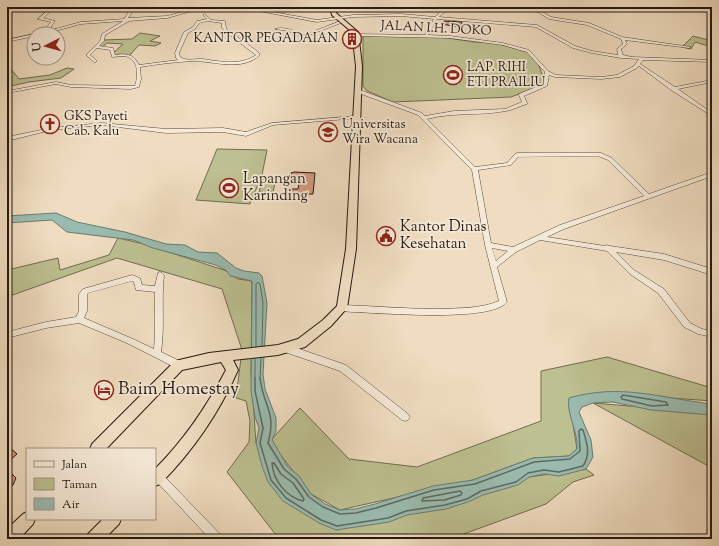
<svg xmlns="http://www.w3.org/2000/svg" width="719" height="546" font-family="'Sorts Mill Goudy',serif">
	<style>
		.green { fill: #bdc091; stroke: #706c51 }
		.water { fill: #9abcb0; stroke: #6a7b70 }
		.lines { fill: none; stroke-linecap: round; stroke-linejoin: round }
		.shore-far1 { stroke: #5e6a60; stroke-width: 1 }
		.shore { stroke: #5e6a60; stroke-width: 1.5 }
		.building { fill: #d59b82; stroke: #231911 }
		.minor-casing { stroke: #564a3d; stroke-width: 1 }
		.highway-casing { stroke: #231911; stroke-width: 2 }
		.minor { fill: #f5e9d7; fill-rule: evenodd }
		.highway { fill: #f0ddc1; fill-rule: evenodd }
		.labels { text-anchor: middle; dominant-baseline: central; stroke-width: 3.5; stroke-linejoin: round; paint-order: stroke }
		.far-street-label { font-size: 13px; fill: #231911; stroke: #f5e9d7 }
		.far-poi-label { font-size: 13px; fill: #231911; stroke: #f5e9d7; text-anchor: start }
		.poi-label { font-size: 15px; fill: #231911; stroke: #f5e9d7; text-anchor: start }
		.near-poi-label { font-size: 18px; fill: #231911; stroke: #f5e9d7; text-anchor: start }
	</style>
	<rect width="100%" height="100%" fill="#f0ddc1"/>
	<filter id="stains"><feTurbulence type="fractalNoise" baseFrequency=".005" numOctaves="4"/><feColorMatrix values="0 0 0 0 .2 0 0 0 0 .09 0 0 0 0 .02 0 0 0 .5 -.17"/></filter>
	<radialGradient id="worn" r=".72"><stop offset=".6" stop-color="#630" stop-opacity="0"/><stop offset="1" stop-color="#630" stop-opacity=".3"/></radialGradient>
	<!-- green -->
	<g class="green">
		<path d="M 140,33 L 160,36 L 150,41 L 161,43 L 155,46 L 139,45 L 129,56 L 111,55 L 123,44 L 107,43 L 102,47 L 98,46 L 102,40 L 132,39 Z"/>
		<path d="M 363,36 L 440,37 L 475,42 L 495,43 L 528,52 L 538,63 L 545,82 L 542,85 L 511,97 L 393,102 L 367,91 L 363,86 Z"/>
		<path d="M 693,36 L 712,41 L 712,47 L 695,42 L 691,49 L 682,47 Z"/>
		<path d="M 7,64 L 19,79 L 50,75 L 67,68 L 74,69 L 61,78 L 29,82 L 7,87 Z"/>
		<path d="M 217,149 L 267,150 L 262,175 L 250,204 L 196,200 Z"/>
		<path d="M 262,179 L 276,179 L 273,192 L 259,192 Z"/>
		<path d="M 118,238 L 144,244 L 227,271 L 238,279 L 252,281 L 251,371 L 256,443 L 336,530 L 529,477 L 586,469 L 594,475 L 573,482 L 546,504 L 450,539 L 288,539 L 276,535 L 227,472 L 249,442 L 250,421 L 246,401 L 236,398 L 242,350 L 222,289 L 117,258 L 7,297 L 7,270 L 58,258 L 60,270 L 109,255 Z"/>
		<path d="M 607,357 L 712,388 L 712,401 L 658,397 L 569,399 L 577,449 L 569,456 L 533,458 L 473,480 L 340,510 L 311,494 L 279,453 L 271,440 L 300,408 L 349,459 L 417,467 L 541,421 L 541,371 Z"/>
		<path d="M 593,403 L 712,413 L 712,468 Z"/>
	</g>
	<!-- water -->
	<path class="water" d="M 56,213 L 77,222 L 125,232 L 166,244 L 185,245 L 198,252 L 217,253 L 236,268 L 244,271 L 259,273 L 262,276 L 267,303 L 263,374 L 265,389 L 276,418 L 276,431 L 272,440 L 288,467 L 299,476 L 311,494 L 325,504 L 340,510 L 355,509 L 375,504 L 433,486 L 473,480 L 533,458 L 569,456 L 577,449 C 578,430 566,414 569,398 C 621,383 660,398 712,404 L 712,415 L 651,410 L 613,402 L 593,403 L 582,407 L 579,412 L 591,440 L 593,457 L 586,469 L 559,476 L 544,474 L 529,477 L 518,485 L 483,495 L 468,502 L 446,509 L 407,515 L 389,522 L 336,530 L 319,523 L 283,501 L 268,482 L 262,466 L 256,443 L 259,428 L 255,417 L 251,391 L 252,281 L 230,276 L 227,271 L 216,265 L 153,248 L 133,240 L 67,232 L 52,220 L 7,223 L 7,216 Z"/>
	<g class="lines">
		<!-- shore-far1 -->
		<g class="shore-far1">
			<path d="M 256,347 L 256,284 L 258,282 L 260,284 L 263,303 L 262,346"/>
			<path d="M 255,359 L 255,379"/>
			<path d="M 260,379 L 261,358"/>
		</g>
		<!-- shore -->
		<g class="shore">
			<path d="M 255,378 L 255,391 L 263,428 L 260,443 L 271,480 L 286,498 L 321,520 L 337,526 L 388,518 L 406,511 L 445,505 L 467,499 L 481,491 L 516,482 L 528,473 L 544,470 L 559,472 L 583,466 C 591,454 587,443 583,430 L 581,429 L 579,431 L 580,451 L 570,459 L 534,462 L 475,484 L 434,490 L 376,508 L 356,513 L 340,514 L 323,507 L 309,497 L 296,479 L 284,469 L 268,443 C 277,412 263,406 260,378"/>
			<path d="M 623,395 L 666,402 L 668,405 L 652,406 L 622,399 L 621,397 Z"/>
			<path d="M 272,463 L 274,463 L 281,474 L 293,483 L 304,499 L 303,501 C 286,497 273,480 272,463 Z"/>
			<path d="M 460,491 L 462,493 L 461,495 L 444,500 L 422,501 L 423,498 Z"/>
		</g>
	</g>
	<!-- building -->
	<g class="building">
		<path d="M 444,21 L 462,22 L 462,23 L 460,27 L 441,24 Z"/>
		<path d="M 59,121 L 56,126 L 40,127 L 44,122 Z"/>
		<path d="M 294,172 L 315,173 L 313,194 L 287,195 L 288,189 L 298,189 L 300,177 L 291,177 L 291,173 Z"/>
		<path d="M 7,445 L 17,454 L 7,463 Z"/>
		<path d="M 7,469 L 16,478 L 13,485 L 7,491 Z"/>
	</g>
	<g class="lines">
		<defs>
			<g id="minor">
				<path d="M 51,7 L 55,7 L 43,18 L 55,21 L 48,31 L 81,22 L 124,19 L 132,7 L 136,7 L 128,18 L 167,16 L 200,7 L 206,7 L 167,18 L 129,21 L 105,35 L 104,41 L 99,46 L 113,48 L 115,55 C 126,53 134,54 139,65 L 178,60 L 176,58 L 175,53 L 184,32 L 193,27 L 197,21 L 207,19 L 203,15 L 205,14 L 211,20 L 225,21 L 226,28 L 229,31 L 257,51 L 260,55 C 241,72 215,61 193,61 C 176,62 158,64 140,67 L 141,79 L 139,87 L 131,89 L 71,87 L 56,84 L 7,93 L 7,91 L 56,82 L 71,85 L 135,86 C 138,77 139,61 128,57 C 123,55 117,57 112,57 L 110,50 L 97,48 L 90,55 L 96,60 L 96,62 L 94,62 L 86,55 L 100,41 L 102,34 L 123,21 L 81,24 L 44,34 L 37,34 L 43,32 L 51,22 L 38,19 ZM 208,21 L 222,23 L 222,28 L 227,33 L 256,55 C 245,63 230,63 217,61 C 212,61 207,59 201,59 C 194,59 186,61 180,57 L 179,53 L 188,33 L 195,29 L 199,23 Z"/>
				<path d="M 239,7 L 246,7 L 317,20 L 353,15 L 401,14 L 435,17 L 446,7 L 450,7 L 439,17 L 537,25 L 575,46 L 592,51 L 618,55 L 617,49 L 623,44 L 621,39 L 587,25 L 549,19 L 530,7 L 534,7 L 551,17 L 589,23 L 622,37 L 691,47 L 689,48 L 625,40 L 627,44 L 621,49 L 623,55 L 632,57 L 712,60 L 712,62 L 643,60 L 640,64 L 675,87 L 712,80 L 712,82 L 678,89 L 712,113 L 712,116 L 671,90 L 639,66 L 637,68 L 620,77 L 601,79 L 555,77 L 549,75 L 547,86 L 524,96 L 527,103 L 527,104 C 519,106 513,110 506,111 C 480,116 453,112 427,119 L 475,167 L 507,163 L 515,154 L 517,153 L 601,153 L 612,158 L 649,194 L 712,172 L 712,176 L 564,229 L 547,237 L 605,246 L 607,245 L 610,246 L 664,254 L 712,269 L 712,275 L 664,260 L 616,252 L 634,270 L 664,289 L 690,323 L 702,329 L 712,331 L 712,337 L 698,334 L 684,327 L 658,293 L 630,274 L 607,251 L 540,240 L 516,252 L 497,267 L 507,302 C 493,321 397,314 373,313 C 363,312 350,313 339,310 L 338,308 L 339,306 L 342,305 C 374,306 406,309 438,309 C 458,308 480,309 499,301 L 485,245 L 472,170 L 418,115 L 356,92 L 356,90 L 360,90 L 422,113 L 425,116 L 454,111 L 505,109 L 522,102 L 519,95 L 519,94 L 543,84 L 545,72 L 527,52 L 503,45 L 450,38 L 357,36 L 355,35 L 357,34 L 425,35 L 434,19 L 401,16 L 353,17 L 317,22 ZM 437,19 L 536,27 L 573,48 L 592,53 L 621,58 L 639,59 L 634,66 L 617,75 L 601,77 L 556,75 L 548,71 L 529,50 L 503,43 L 450,36 L 428,35 ZM 598,156 L 608,160 L 644,196 L 560,225 L 513,247 L 491,243 L 478,170 L 511,165 L 518,157 ZM 492,248 L 508,251 L 496,261 Z"/>
				<path d="M 338,22 L 341,23 L 304,37 L 288,31 L 275,29 C 284,26 295,31 304,35 Z"/>
				<path d="M 34,34 L 34,36 L 7,42 L 7,40 Z"/>
				<path d="M 357,116 L 359,117 L 359,118 L 273,125 L 246,136 L 223,132 L 166,133 L 102,125 L 51,130 L 7,141 L 7,137 L 51,128 L 102,123 L 166,129 L 223,128 L 246,132 L 272,123 Z"/>
				<path d="M 160,272 L 162,273 L 164,275 C 161,301 165,327 161,352 L 182,362 L 183,365 L 182,368 L 179,369 L 176,368 L 127,343 L 79,323 L 46,328 L 7,338 L 7,332 L 46,322 L 76,317 L 79,311 L 79,294 L 83,289 L 132,275 L 140,278 L 142,285 L 155,286 L 158,273 ZM 132,281 L 134,282 L 136,290 L 155,292 L 155,334 L 154,349 L 133,339 L 84,318 L 87,311 L 87,295 L 88,293 Z"/>
				<path d="M 285,344 L 346,365 L 408,414 L 410,417 L 408,420 L 405,421 L 402,420 L 340,371 L 282,351 L 281,348 L 282,345 Z"/>
				<path d="M 158,471 L 161,473 L 221,535 L 222,539 L 210,539 L 155,480 L 155,472 Z"/>
			</g>
			<g id="highway">
				<path d="M 330,7 L 334,7 L 336,13 L 358,32 L 362,66 L 356,249 L 347,308 L 331,326 L 305,347 L 278,355 L 233,360 L 238,370 C 219,413 193,451 160,484 L 155,486 L 155,469 C 184,440 207,406 226,370 L 221,362 L 182,370 L 106,449 L 90,449 L 92,444 L 175,361 L 209,353 L 278,345 L 298,339 L 323,320 L 337,306 L 346,249 L 356,66 L 352,32 L 332,15 Z"/>
				<path d="M 27,512 L 27,519 L 35,519 L 33,524 L 19,539 L 7,539 L 7,529 L 23,514 Z"/>
				<path d="M 103,519 L 121,519 L 119,524 L 104,539 L 85,539 L 88,534 Z"/>
			</g>
		</defs>
		<!-- minor casing -->
		<use href="#minor" class="minor-casing"/>
		<!-- highway casing -->
		<use href="#highway" class="highway-casing"/>
		<!-- minor -->
		<use href="#minor" class="minor"/>
		<!-- highway -->
		<use href="#highway" class="highway"/>
	</g>
	<!-- icons -->
	<defs>
		<symbol id="building-ring" viewBox="-11 -11 22 22"><circle r="9.5" fill="#f5e9d7" stroke="#8f2418" stroke-width="1.5"/><path d="M-4-6H4V6H1V3H-1V6H-4ZM-2.5-4.3h1.7v1.8h-1.7ZM.8-4.3h1.7v1.8H.8ZM-2.5-1h1.7V.8h-1.7ZM.8-1h1.7V.8H.8Z" fill="#8f2418"/></symbol>
		<symbol id="stadium-ring" viewBox="-11 -11 22 22"><circle r="9.5" fill="#f5e9d7" stroke="#8f2418" stroke-width="1.5"/><path d="M0-5a6.5 5 0 1 0 0 10a6.5 5 0 1 0 0-10ZM-3.5-1.8h7v3.6h-7Z" fill="#8f2418"/></symbol>
		<symbol id="church-ring" viewBox="-11 -11 22 22"><circle r="9.5" fill="#f5e9d7" stroke="#8f2418" stroke-width="1.5"/><path d="M-1.2-6h2.4v3.5h3.3v2.4h-3.3V6h-2.4V-.1h-3.3v-2.4h3.3Z" fill="#8f2418"/></symbol>
		<symbol id="university-ring" viewBox="-11 -11 22 22"><circle r="9.5" fill="#f5e9d7" stroke="#8f2418" stroke-width="1.5"/><path d="M0-5L7-2L0 1L-7-2ZM-4 1L0 2.5L4 1V4Q0 6-4 4Z" fill="#8f2418"/></symbol>
		<symbol id="civic-ring" viewBox="-11 -11 22 22"><circle r="9.5" fill="#f5e9d7" stroke="#8f2418" stroke-width="1.5"/><path d="M-.6-6.5H3V-4.5H.6V-3L4-1V1h2V6H-6V1h2V-1L-.6-3ZM-1.2 2.5V6h2.4V2.5Z" fill="#8f2418"/></symbol>
		<symbol id="hotel-ring" viewBox="-11 -11 22 22"><circle r="9.5" fill="#f5e9d7" stroke="#8f2418" stroke-width="1.5"/><path d="M-6-4.5h1.5V1H6V5H4.5V3h-9V5H-6ZM-4 0a1.8 1.8 0 1 1 3.6 0ZM.5 0V-2.5h3Q6-2.5 6 0Z" fill="#8f2418"/></symbol>
	</defs>
	<g fill-rule="evenodd">
		<use href="#building-ring" x="341" y="28" width="22" height="22"/>
		<use href="#stadium-ring" x="442" y="64" width="22" height="22"/>
		<use href="#church-ring" x="39" y="113" width="22" height="22"/>
		<use href="#university-ring" x="317" y="121" width="22" height="22"/>
		<use href="#stadium-ring" x="218" y="177" width="22" height="22"/>
		<use href="#civic-ring" x="375" y="225" width="22" height="22"/>
		<use href="#hotel-ring" x="93" y="379" width="22" height="22"/>
	</g>
	<g class="labels">
		<!-- far-street labels -->
		<g class="far-street-label">
			<text transform="translate(436 29) rotate(3)">JALAN I.H. DOKO</text>
		</g>
		<!-- far-poi labels -->
		<g class="far-poi-label">
			<text x="338" y="39" text-anchor="end">KANTOR PEGADAIAN</text>
			<text x="467" y="68">LAP. RIHI<tspan x="467" dy="15">ETI PRAILIU</tspan></text>
			<text x="64" y="117">GKS Payeti<tspan x="64" dy="15">Cab. Kalu</tspan></text>
			<text x="342" y="125">Universitas<tspan x="342" dy="15">Wira Wacana</tspan></text>
		</g>
		<!-- poi labels -->
		<g class="poi-label">
			<text x="243" y="179">Lapangan<tspan x="243" dy="17">Karinding</tspan></text>
			<text x="400" y="227">Kantor Dinas<tspan x="400" dy="17">Kesehatan</tspan></text>
		</g>
		<!-- near-poi labels -->
		<g class="near-poi-label">
			<text x="118" y="390">Baim Homestay</text>
		</g>
	</g>
	<!-- margin -->
	<rect width="719" height="546" fill="none" stroke="#f0ddc1" stroke-width="24"/>
	<rect x="8" y="8" width="703" height="530" fill="none" stroke="#231911" stroke-width="2"/>
	<rect x="12" y="12" width="695" height="522" fill="none" stroke="#231911"/>
	<!-- legend -->
	<rect x="26" y="448" width="130" height="72" fill="#f5e9d7" stroke="#a19688"/>
	<rect x="34" y="461" width="20" height="6" fill="#f5e9d7" stroke="#a19688"/>
	<text x="62" y="468" font-size="12" fill="#231911">Jalan</text>
	<rect x="34" y="478" width="20" height="12" fill="#bdc091" stroke="#a19688"/>
	<text x="62" y="488" font-size="12" fill="#231911">Taman</text>
	<rect x="34" y="498" width="20" height="12" fill="#9abcb0" stroke="#a19688"/>
	<text x="62" y="508" font-size="12" fill="#231911">Air</text>
	<!-- north arrow -->
	<g transform="translate(46 46) rotate(264)"><circle r="19" fill="#f5e9d7" stroke="#a19688"/>
	<path d="M0-3L7 15L0 10L-7 15Z" fill="#8f2418"/>
	<text y="-6" font-size="11" font-weight="bold" text-anchor="middle" fill="#231911">U</text>
	</g>
	<rect width="100%" height="100%" filter="url(#stains)"/>
	<rect width="100%" height="100%" fill="url(#worn)"/>
</svg>
